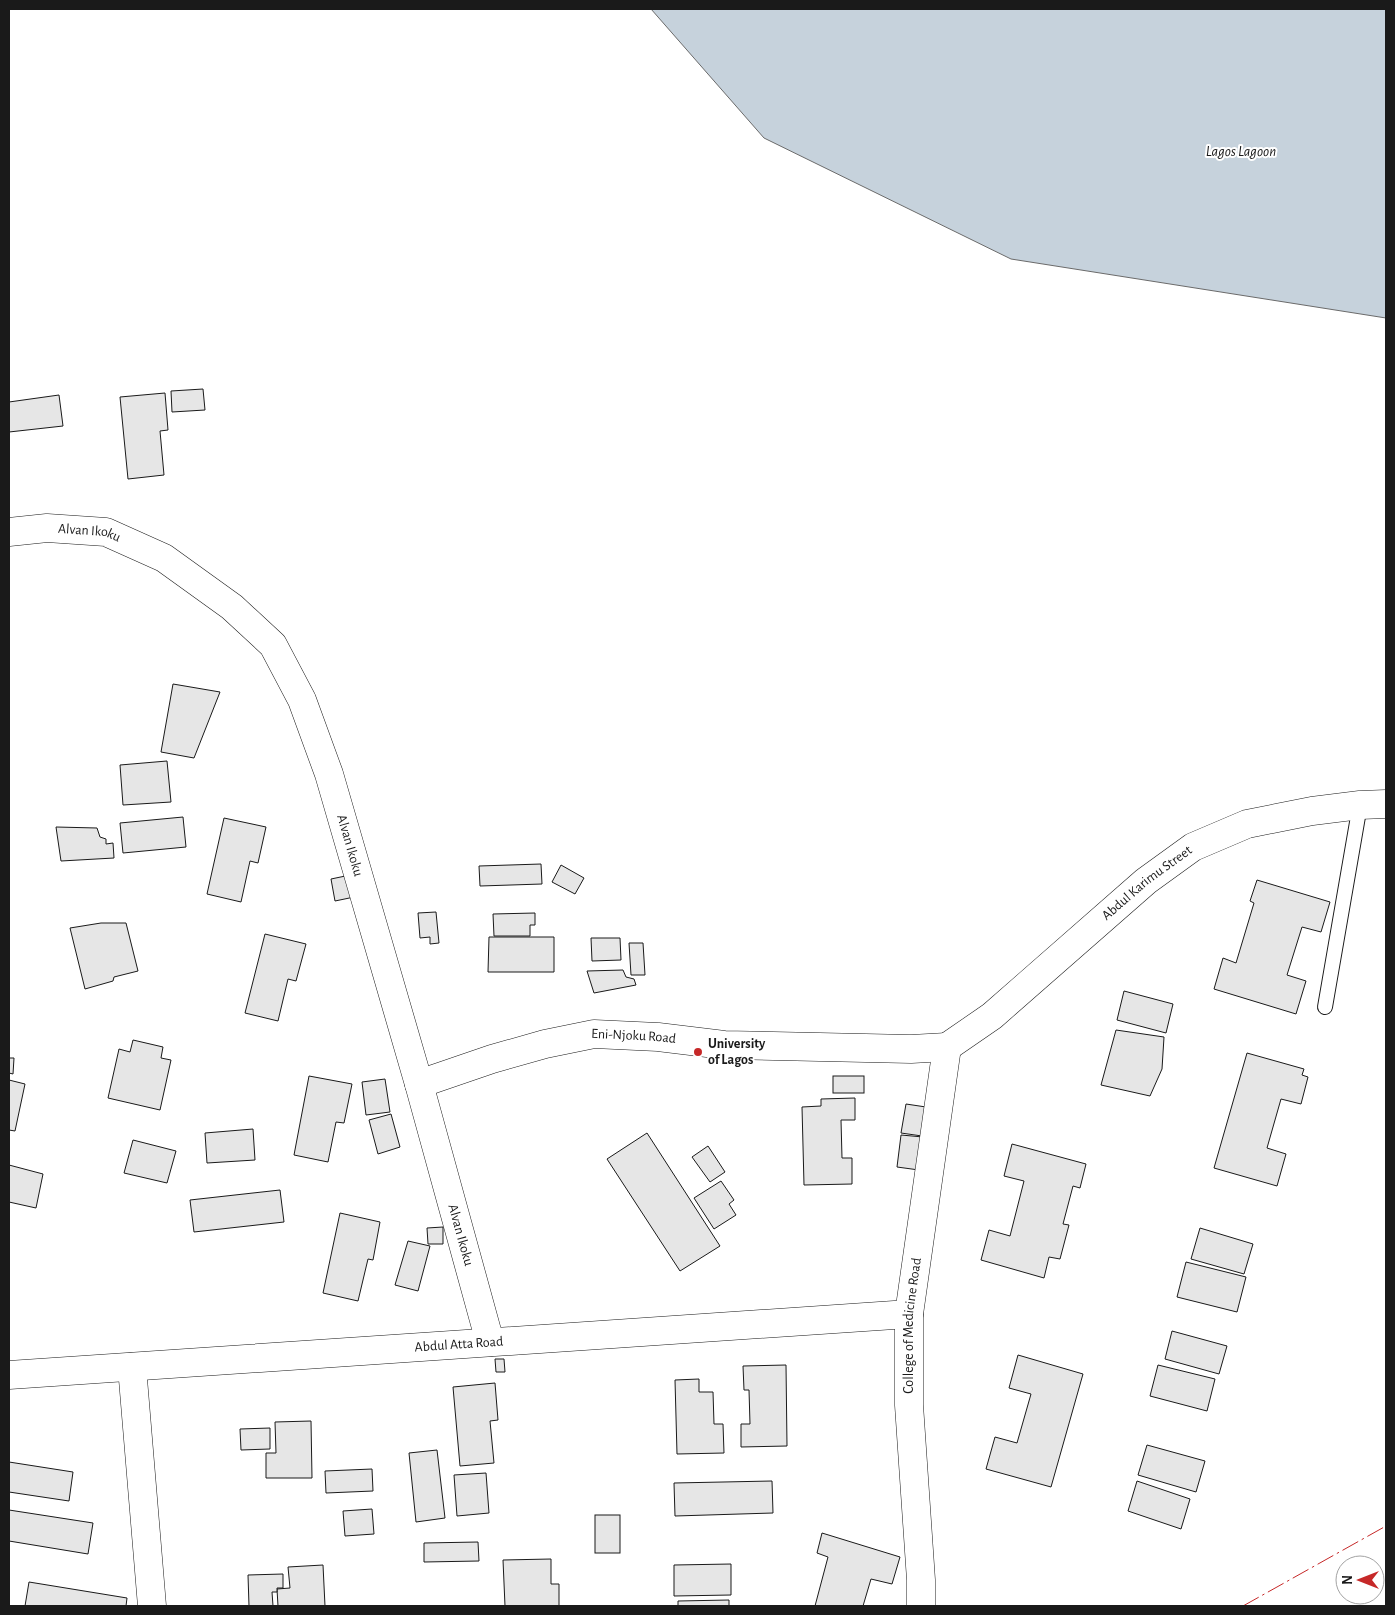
<svg xmlns="http://www.w3.org/2000/svg" width="1395" height="1615" font-family="'Alegreya Sans',sans-serif">
	<style>
		.water { fill: #c6d2dc; stroke: #6a6a6a }
		.building { fill: #e6e6e6; stroke: #1a1a1a }
		.lines { fill: none; stroke-linecap: round; stroke-linejoin: round }
		.service-casing { stroke: #1a1a1a; stroke-width: 16 }
		.minor-casing { stroke: #1a1a1a; stroke-width: 29 }
		.service { stroke: #fff; stroke-width: 14 }
		.minor { stroke: #fff; stroke-width: 28 }
		.power { stroke: #c62828; stroke-width: 1; stroke-dasharray: 18 4 2.5 4; stroke-linecap: butt }
		.poi-dot { fill: #c62828; stroke: #fff; stroke-width: 2 }
		.labels { text-anchor: middle; dominant-baseline: central; stroke-width: 4; stroke-linejoin: round; paint-order: stroke }
		.street-label { font-size: 14px; fill: #1a1a1a; stroke: #fff }
		.poi-label { font-size: 14px; font-weight: bold; fill: #1a1a1a; stroke: #fff; text-anchor: start }
		.water-label { font-size: 15px; font-style: italic; fill: #1a1a1a; stroke: #fff }
	</style>
	<rect width="100%" height="100%" fill="#fff"/>
	<!-- water -->
	<path class="water" d="M 651,9 L 1386,9 L 1386,318 L 1011,259 L 764,138 Z"/>
	<!-- building -->
	<g class="building">
		<path d="M 203,389 L 205,410 L 172,412 L 171,391 Z"/>
		<path d="M 165,393 L 168,430 L 160,431 L 164,475 L 128,479 L 120,397 Z"/>
		<path d="M 59,395 L 63,426 L 9,432 L 9,402 Z"/>
		<path d="M 173,684 L 220,692 L 194,758 L 161,752 Z"/>
		<path d="M 167,761 L 171,802 L 123,805 L 120,765 Z"/>
		<path d="M 183,817 L 186,847 L 123,853 L 120,823 Z"/>
		<path d="M 224,818 L 266,827 L 258,863 L 250,861 L 241,902 L 207,894 Z"/>
		<path d="M 56,827 L 97,828 L 100,837 L 106,839 L 106,844 L 113,843 L 114,858 L 61,861 Z"/>
		<path d="M 541,864 L 542,884 L 480,886 L 479,866 Z"/>
		<path d="M 561,865 L 584,878 L 575,894 L 552,882 Z"/>
		<path d="M 355,874 L 359,896 L 335,901 L 331,879 Z"/>
		<path d="M 1257,880 L 1330,902 L 1321,932 L 1302,927 L 1287,975 L 1306,981 L 1296,1014 L 1214,989 L 1223,958 L 1236,963 L 1254,903 L 1250,901 Z"/>
		<path d="M 436,912 L 439,943 L 430,944 L 430,937 L 420,938 L 418,913 Z"/>
		<path d="M 535,913 L 535,925 L 530,925 L 530,936 L 494,936 L 493,914 Z"/>
		<path d="M 101,923 L 126,923 L 138,971 L 114,977 L 113,981 L 85,989 L 70,928 Z"/>
		<path d="M 265,934 L 306,944 L 296,981 L 288,979 L 278,1021 L 245,1013 Z"/>
		<path d="M 489,937 L 554,937 L 554,972 L 488,972 Z"/>
		<path d="M 591,938 L 620,938 L 621,960 L 592,961 Z"/>
		<path d="M 629,943 L 643,943 L 645,975 L 631,975 Z"/>
		<path d="M 623,970 L 626,977 L 634,979 L 636,985 L 594,993 L 587,971 Z"/>
		<path d="M 1124,991 L 1173,1004 L 1166,1033 L 1117,1020 Z"/>
		<path d="M 1116,1030 L 1164,1037 L 1162,1069 L 1150,1096 L 1101,1085 Z"/>
		<path d="M 133,1040 L 163,1047 L 161,1058 L 171,1060 L 160,1110 L 108,1098 L 119,1049 L 130,1052 Z"/>
		<path d="M 1247,1053 L 1304,1069 L 1302,1075 L 1308,1077 L 1301,1104 L 1281,1099 L 1267,1148 L 1286,1154 L 1277,1186 L 1214,1168 Z"/>
		<path d="M 9,1058 L 14,1058 L 13,1074 L 9,1073 Z"/>
		<path d="M 309,1076 L 352,1084 L 344,1123 L 336,1122 L 328,1162 L 294,1155 Z"/>
		<rect x="833" y="1076" width="31" height="17"/>
		<path d="M 385,1079 L 390,1112 L 366,1115 L 362,1082 Z"/>
		<path d="M 9,1080 L 25,1084 L 15,1131 L 9,1130 Z"/>
		<path d="M 855,1098 L 855,1120 L 841,1120 L 842,1158 L 852,1158 L 852,1184 L 804,1185 L 802,1107 L 821,1106 L 821,1099 Z"/>
		<path d="M 906,1104 L 926,1107 L 922,1136 L 901,1133 Z"/>
		<path d="M 391,1114 L 400,1147 L 378,1154 L 369,1120 Z"/>
		<path d="M 253,1129 L 255,1160 L 207,1163 L 205,1133 Z"/>
		<path d="M 647,1133 L 720,1246 L 680,1271 L 607,1159 Z"/>
		<path d="M 901,1135 L 923,1137 L 919,1170 L 897,1167 Z"/>
		<path d="M 133,1140 L 176,1151 L 167,1183 L 124,1173 Z"/>
		<path d="M 1012,1144 L 1086,1164 L 1080,1188 L 1073,1186 L 1063,1224 L 1069,1225 L 1060,1259 L 1049,1257 L 1044,1278 L 981,1260 L 989,1230 L 1010,1236 L 1024,1181 L 1004,1176 Z"/>
		<path d="M 708,1146 L 725,1172 L 710,1182 L 692,1157 Z"/>
		<path d="M 9,1165 L 43,1174 L 36,1208 L 9,1202 Z"/>
		<path d="M 721,1181 L 734,1200 L 729,1204 L 736,1215 L 714,1229 L 694,1198 Z"/>
		<path d="M 280,1190 L 284,1222 L 194,1232 L 190,1200 Z"/>
		<path d="M 340,1213 L 380,1222 L 373,1260 L 368,1259 L 358,1301 L 323,1293 Z"/>
		<path d="M 443,1227 L 443,1244 L 428,1244 L 427,1228 Z"/>
		<path d="M 1200,1228 L 1253,1244 L 1244,1274 L 1191,1259 Z"/>
		<path d="M 408,1241 L 430,1246 L 418,1291 L 395,1285 Z"/>
		<path d="M 1186,1262 L 1246,1277 L 1237,1312 L 1177,1297 Z"/>
		<path d="M 1172,1331 L 1227,1346 L 1219,1374 L 1165,1359 Z"/>
		<path d="M 1018,1355 L 1083,1374 L 1051,1487 L 986,1469 L 995,1437 L 1017,1443 L 1031,1394 L 1009,1388 Z"/>
		<path d="M 495,1359 L 504,1359 L 505,1372 L 496,1372 Z"/>
		<path d="M 786,1365 L 787,1446 L 741,1447 L 741,1424 L 750,1424 L 749,1390 L 744,1390 L 743,1366 Z"/>
		<path d="M 1158,1365 L 1215,1379 L 1207,1411 L 1150,1396 Z"/>
		<path d="M 699,1379 L 699,1392 L 713,1392 L 714,1424 L 723,1424 L 724,1453 L 677,1454 L 675,1380 Z"/>
		<path d="M 495,1383 L 498,1420 L 490,1421 L 494,1463 L 460,1466 L 453,1387 Z"/>
		<path d="M 311,1421 L 312,1478 L 266,1478 L 266,1453 L 276,1453 L 275,1422 Z"/>
		<path d="M 270,1428 L 270,1449 L 241,1450 L 240,1429 Z"/>
		<path d="M 1147,1445 L 1205,1461 L 1196,1492 L 1138,1475 Z"/>
		<path d="M 437,1450 L 445,1518 L 416,1522 L 409,1453 Z"/>
		<path d="M 9,1462 L 73,1472 L 69,1501 L 9,1492 Z"/>
		<path d="M 372,1469 L 373,1491 L 326,1493 L 325,1471 Z"/>
		<path d="M 486,1473 L 489,1513 L 457,1516 L 454,1475 Z"/>
		<path d="M 772,1481 L 773,1513 L 675,1516 L 674,1483 Z"/>
		<path d="M 1137,1481 L 1190,1499 L 1181,1529 L 1128,1511 Z"/>
		<path d="M 372,1509 L 374,1534 L 345,1536 L 343,1511 Z"/>
		<path d="M 9,1510 L 93,1523 L 88,1554 L 9,1541 Z"/>
		<rect x="595" y="1515" width="25" height="38"/>
		<path d="M 822,1533 L 900,1557 L 892,1584 L 871,1579 L 863,1606 L 815,1606 L 828,1557 L 817,1553 Z"/>
		<path d="M 478,1542 L 479,1561 L 424,1562 L 424,1543 Z"/>
		<path d="M 551,1559 L 551,1584 L 559,1584 L 559,1606 L 505,1606 L 503,1560 Z"/>
		<path d="M 731,1564 L 731,1595 L 674,1596 L 674,1565 Z"/>
		<path d="M 323,1565 L 325,1606 L 278,1606 L 277,1589 L 290,1588 L 288,1567 Z"/>
		<path d="M 283,1574 L 283,1588 L 277,1588 L 277,1592 L 272,1592 L 273,1606 L 249,1606 L 248,1575 Z"/>
		<path d="M 29,1582 L 127,1598 L 126,1606 L 25,1606 Z"/>
		<path d="M 729,1600 L 729,1606 L 678,1606 L 678,1601 Z"/>
	</g>
	<g class="lines">
		<defs>
			<path id="service" d="M 1325,1007 L 1360,805"/>
			<g id="minor">
				<path id="s1" d="M 9,532 L 47,528 L 106,532 L 164,558 L 232,607 L 273,645 L 302,700 L 329,774 L 419,1084 L 490,1342"/>
				<path id="s2" d="M 947,1047 L 992,1016 L 1146,881 L 1193,847 L 1247,824 L 1312,811 L 1360,805 L 1386,804"/>
				<path id="s3" d="M 419,1084 L 492,1059 L 545,1044 L 594,1034 L 658,1037 L 724,1045 L 911,1049 L 947,1047"/>
				<path d="M 132,1367 L 152,1606"/>
				<path id="s4" d="M 9,1375 L 909,1314"/>
				<path id="s5" d="M 921,1606 L 921,1580 L 909,1405 L 909,1314 L 947,1047"/>
			</g>
		</defs>
		<!-- service casing -->
		<use href="#service" class="service-casing"/>
		<!-- minor casing -->
		<use href="#minor" class="minor-casing"/>
		<!-- service -->
		<use href="#service" class="service"/>
		<!-- minor -->
		<use href="#minor" class="minor"/>
		<!-- power -->
		<path class="power" d="M 1243,1606 L 1386,1526"/>
	</g>
	<!-- markers -->
	<circle class="poi-dot" cx="698" cy="1052" r="5"/>
	<g class="labels">
		<!-- street labels -->
		<g class="street-label">
			<text stroke="none"><textPath href="#s1" startOffset="81">Alvan Ikoku</textPath></text>
			<text stroke="none"><textPath href="#s1" startOffset="516">Alvan Ikoku</textPath></text>
			<text stroke="none"><textPath href="#s2" startOffset="259">Abdul Karimu Street</textPath></text>
			<text stroke="none"><textPath href="#s3" startOffset="222">Eni-Njoku Road</textPath></text>
			<text stroke="none"><textPath href="#s1" startOffset="921">Alvan Ikoku</textPath></text>
			<text stroke="none"><textPath href="#s5" startOffset="281">College of Medicine Road</textPath></text>
			<text stroke="none"><textPath href="#s4" startOffset="451">Abdul Atta Road</textPath></text>
		</g>
		<!-- poi labels -->
		<g class="poi-label">
			<text x="708" y="1044">University<tspan x="708" dy="16">of Lagos</tspan></text>
		</g>
		<!-- water labels -->
		<g class="water-label">
			<text x="1241" y="151">Lagos Lagoon</text>
		</g>
	</g>
	<!-- border -->
	<rect width="1395" height="1615" fill="none" stroke="#1a1a1a" stroke-width="20"/>
	<!-- north arrow -->
	<g transform="translate(1360 1580) rotate(270)"><circle r="24" fill="#ffffff" stroke="#a3a3a3"/>
	<path d="M0-4L9 19L0 12L-9 19Z" fill="#c62828"/>
	<text y="-8" font-size="14" font-weight="bold" text-anchor="middle" fill="#1a1a1a">N</text>
	</g>
</svg>
